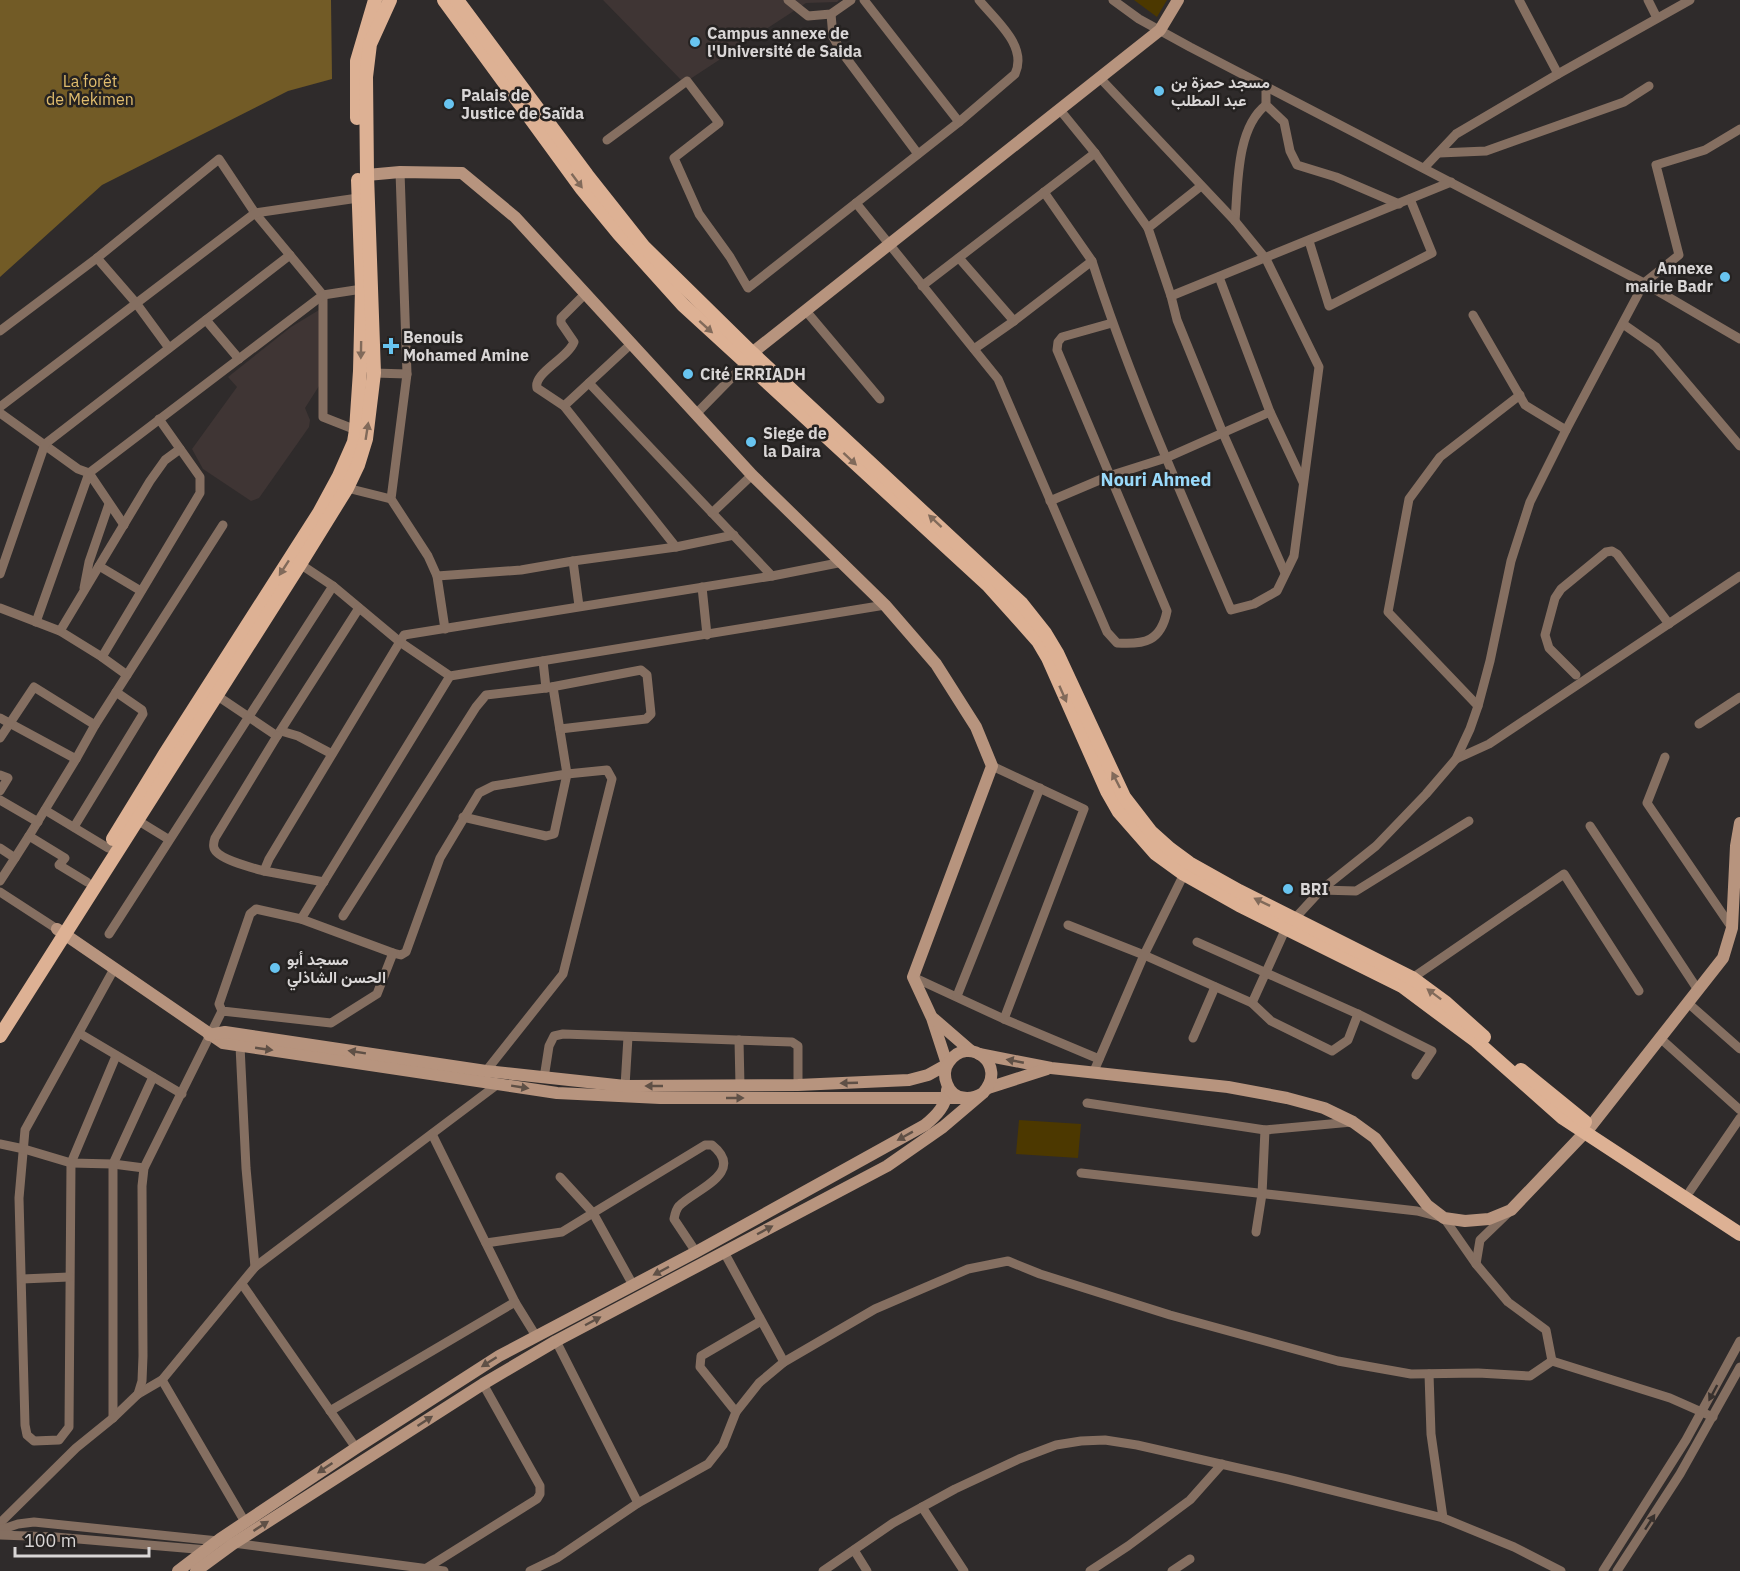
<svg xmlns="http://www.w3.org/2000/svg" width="1740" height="1571" font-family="'IBM Plex Sans',Vazirmatn,sans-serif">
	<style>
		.built { fill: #3f3534 }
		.green { fill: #4c3800 }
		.forest { fill: #725b26 }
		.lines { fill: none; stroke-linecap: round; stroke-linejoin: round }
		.street { stroke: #856f61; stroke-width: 9 }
		.secondary { stroke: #b7947e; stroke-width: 12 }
		.primary { stroke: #ddb194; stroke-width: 14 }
		.oneway { fill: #816a5a }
		.oneway2 { fill: #5f5046 }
		.oneway3 { fill: #38312e }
		.poi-dot { fill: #68c4f0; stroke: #252221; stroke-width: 2 }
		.labels { text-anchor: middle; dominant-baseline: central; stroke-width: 5; stroke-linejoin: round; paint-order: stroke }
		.poi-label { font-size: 16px; font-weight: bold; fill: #d9d6d6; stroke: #252221; text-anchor: start }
		.park-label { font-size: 16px; fill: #e1bd6e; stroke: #252221 }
		.neighbourhood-label { font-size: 18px; font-weight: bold; fill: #99dafb; stroke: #252221 }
	</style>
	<rect width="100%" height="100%" fill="#2f2b2b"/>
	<!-- built -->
	<g class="built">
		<path d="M 603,0 L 839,0 L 837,2 L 806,3 L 684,83 Z"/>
		<path d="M 319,310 L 319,386 L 305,408 L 310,420 L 309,427 L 259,498 L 251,501 L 203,469 L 192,449 L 237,387 L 228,377 L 291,327 Z"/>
	</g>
	<!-- green -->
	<g class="green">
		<path d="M 1134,0 L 1167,0 L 1157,17 Z"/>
		<path d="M 1019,1120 L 1081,1124 L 1078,1158 L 1016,1154 Z"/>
	</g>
	<!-- forest -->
	<path class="forest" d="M 0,0 L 331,0 L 332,79 L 288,91 L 102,185 L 0,277 Z"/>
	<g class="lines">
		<!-- street -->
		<g class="street">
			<path d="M 788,0 L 808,16 L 831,14 L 851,0"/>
			<path d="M 864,0 L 959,122"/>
			<path d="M 1113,0 L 1139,19 L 1190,47 L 1644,283 L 1740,339"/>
			<path d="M 1519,0 L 1558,74"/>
			<path d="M 1648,0 L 1657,18"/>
			<path d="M 831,14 L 833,37 L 841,51 L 918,154"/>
			<path d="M 1266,86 L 1266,105 L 1284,122 L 1290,151 L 1297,165 L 1336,177 L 1399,204"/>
			<path d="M 1060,110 L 1095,153 L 1148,228"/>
			<path d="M 607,140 L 687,81 L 719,123 L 674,158 L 699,214 L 730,257 L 748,288 L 959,122 L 1015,74 C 1028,46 996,21 979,0"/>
			<path d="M 1439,153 L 1486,151 L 1624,102 L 1649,86"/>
			<path d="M 1424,168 L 1456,134 L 1558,74 L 1690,0"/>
			<path d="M 400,172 L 407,374 L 391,499 L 428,556 L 437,576 L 445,629"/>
			<path d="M 1201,186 L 1148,228 L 1171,296 L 1177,320 L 1222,431 L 1285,573"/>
			<path d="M 1044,192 L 1092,261"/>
			<path d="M 856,203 L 998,379 L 1107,632 L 1117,643 C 1145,645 1161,641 1167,611 L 1057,350 L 1058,342 L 1062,337 L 1112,323"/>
			<path d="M 1235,221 C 1238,186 1236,128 1266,105"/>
			<path d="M 1309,241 L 1329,306 L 1432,253 L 1410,199"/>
			<path d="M 97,258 L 136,303 L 169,348"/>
			<path d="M 959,258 L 1014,321"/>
			<path d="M 1219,277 L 1270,412 L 1303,482"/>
			<path d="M 922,286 L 1095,153"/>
			<path d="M 586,293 L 561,318 L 561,323 L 574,342 C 568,358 533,373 537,388 L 564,406 L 676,547"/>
			<path d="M 1171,296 L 1451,182"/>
			<path d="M 806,311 L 880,399"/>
			<path d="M 1473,315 L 1525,405 L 1566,430"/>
			<path d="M 206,320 L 239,359"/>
			<path d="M 1623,324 L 1656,347 L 1740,446"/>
			<path d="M 0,331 L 97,258 L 219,159 L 255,213 L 323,295 L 323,417 L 356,430"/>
			<path d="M 974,349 L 1014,321 L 1092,261 C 1130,380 1182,495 1231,610 L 1254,604 L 1277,591 L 1294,556 L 1319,367 L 1266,259 L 1235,221 L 1100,78"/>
			<path d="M 374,373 L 407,374"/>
			<path d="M 589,383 L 772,576"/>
			<path d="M 564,406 L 632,343"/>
			<path d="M 0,407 L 255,213 L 358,198"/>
			<path d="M 0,413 L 78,469 L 89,473 L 323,295 L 362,289"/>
			<path d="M 697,413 L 746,363"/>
			<path d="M 347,488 L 391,499"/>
			<path d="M 1050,501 L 1109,476 L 1166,458 L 1270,412"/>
			<path d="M 712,513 L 752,475"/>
			<path d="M 300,564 L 333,586 L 400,642 L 450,676 L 885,605"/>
			<path d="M 99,566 L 141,591"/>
			<path d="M 0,574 L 45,444 L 290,255"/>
			<path d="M 437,576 L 521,570 L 573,561"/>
			<path d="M 702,587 L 707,635"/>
			<path d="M 84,588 L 89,562 L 109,504"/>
			<path d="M 579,606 L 573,561 L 676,547 L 734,535"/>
			<path d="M 0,608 L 60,631 L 102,657 L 200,493 L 200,477 L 159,419"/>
			<path d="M 36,622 L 89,473 L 124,525"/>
			<path d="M 60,631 L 150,481 L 165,460 L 180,449"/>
			<path d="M 102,657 L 127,675"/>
			<path d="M 543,661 L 546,688"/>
			<path d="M 1576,675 L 1549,648 L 1545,635 L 1555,598 L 1561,589 L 1606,552 L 1612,551 L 1617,554 L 1669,624"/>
			<path d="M 216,695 L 277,736 L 359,608"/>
			<path d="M 1478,706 L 1388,612 L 1409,499 L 1440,457 L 1520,395"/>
			<path d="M 0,718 L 76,759 L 29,836"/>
			<path d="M 1699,724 L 1740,697"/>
			<path d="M 95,725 L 223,525"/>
			<path d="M 281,731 L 298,736 L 332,754"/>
			<path d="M 0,738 L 34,687 L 95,725 L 76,759"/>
			<path d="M 1665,757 L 1647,803 L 1732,928"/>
			<path d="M 1456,759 L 1489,744 L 1740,576"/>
			<path d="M 992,766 L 1084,809 L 1004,1019"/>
			<path d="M 0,775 L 8,778 L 0,791"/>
			<path d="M 0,800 L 38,822"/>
			<path d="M 45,810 L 108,848"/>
			<path d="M 463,817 L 546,836 L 554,834 L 567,774 L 553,687"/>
			<path d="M 137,820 L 168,839"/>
			<path d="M 1590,826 L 1698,990"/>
			<path d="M 74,827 L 143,714 L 142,710 L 116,692"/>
			<path d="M 0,848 L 15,858 L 29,836 L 65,858 L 59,865 L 87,882"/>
			<path d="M 264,871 C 253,868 217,859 214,848 C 213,845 214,841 215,838 L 277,736"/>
			<path d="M 0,881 L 15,858"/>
			<path d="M 324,882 L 264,871 L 269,859 L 404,635 L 772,576 L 843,562"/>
			<path d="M 1321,890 L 1356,891 L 1469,821"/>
			<path d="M 0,892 L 57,929"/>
			<path d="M 343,916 L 476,707 L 486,695 L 546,688 L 641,670 L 647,675 L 651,714 L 646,719 L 560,729"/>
			<path d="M 301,919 L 450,676"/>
			<path d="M 1068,925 L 1144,955 L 1252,1003 L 1286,928 L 1321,890 L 1376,846 L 1426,794 L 1456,759 L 1470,729 L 1478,706 L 1490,661 L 1511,561 L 1530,502 L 1566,430 L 1644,283 L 1679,255 L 1656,165 L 1705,150 L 1740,129"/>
			<path d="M 109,934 L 333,586"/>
			<path d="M 1197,942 L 1358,1014 L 1432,1051 L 1416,1075"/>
			<path d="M 393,953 L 401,955 L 406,952 L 440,858 L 479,793 L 493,786 L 567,774 L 607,770 L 612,779 L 563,974 L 486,1071"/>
			<path d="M 114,969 L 25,1130 L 19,1198 L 25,1425 L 27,1435 L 34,1441 L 59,1440 L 69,1427 L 71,1163 L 116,1056"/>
			<path d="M 913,977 L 1004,1019 L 1099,1059"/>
			<path d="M 1408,981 L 1564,874 L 1639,991"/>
			<path d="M 957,996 L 1040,788"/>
			<path d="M 1252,1003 L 1271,1021 L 1332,1051 L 1348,1040 L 1358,1014"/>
			<path d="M 1688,1003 L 1740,1049"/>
			<path d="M 79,1033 L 182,1094"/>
			<path d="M 1193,1038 L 1215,987"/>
			<path d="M 1660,1038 L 1740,1110"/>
			<path d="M 739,1040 L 740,1086"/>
			<path d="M 240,1046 L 246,1168 L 255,1267"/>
			<path d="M 1094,1071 L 1144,955 L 1184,874"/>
			<path d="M 544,1078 L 549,1046 L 554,1036 L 563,1034 L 792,1042 L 798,1046 L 798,1085"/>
			<path d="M 625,1086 L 628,1037"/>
			<path d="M 1087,1103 L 1265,1130 L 1352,1122"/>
			<path d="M 432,1134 L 515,1302 L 536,1336"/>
			<path d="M 0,1144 L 24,1149 L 71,1163 L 113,1164 L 144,1168"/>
			<path d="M 1081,1173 L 1417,1211 L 1444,1218 L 1476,1264 L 1508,1302 L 1546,1330 L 1552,1361"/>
			<path d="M 1690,1191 L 1740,1118"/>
			<path d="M 1256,1232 L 1262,1194 L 1265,1130"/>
			<path d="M 486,1243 L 562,1232 L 593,1213 L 560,1177"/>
			<path d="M 724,1252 L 784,1362"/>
			<path d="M 1476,1264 L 1480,1240 L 1508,1213"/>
			<path d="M 22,1279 L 69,1277"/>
			<path d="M 242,1284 L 356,1448"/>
			<path d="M 633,1285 L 593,1213 L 705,1145 L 712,1145 C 747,1173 694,1190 679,1206 C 676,1209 675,1214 674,1219 L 696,1252"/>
			<path d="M 556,1341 L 638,1503"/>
			<path d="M 1429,1374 L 1431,1434 L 1443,1518"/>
			<path d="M 162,1380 L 245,1522"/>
			<path d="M 138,1394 L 162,1380 L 255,1267 L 498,1084"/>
			<path d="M 330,1411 L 515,1302"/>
			<path d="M 736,1412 L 700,1367 L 701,1356 L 761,1321"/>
			<path d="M 113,1418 L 113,1164 L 153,1077"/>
			<path d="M 922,1507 L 964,1571"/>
			<path d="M 0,1523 L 76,1448 L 113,1418 L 138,1394 L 142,1381 L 143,1356 L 142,1186 L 144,1168 L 222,1011 L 219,1004 L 250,914 L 256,909 L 301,919 L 393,953 L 377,994 L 331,1023 L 222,1011"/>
			<path d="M 0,1530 L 18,1524 L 34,1522 L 218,1541 L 444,1571"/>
			<path d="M 0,1535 L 55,1537 L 207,1550"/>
			<path d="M 854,1550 L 867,1571"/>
			<path d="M 425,1569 L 537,1499 L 540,1494 L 540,1486 L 483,1384"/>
			<path d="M 530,1571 L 557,1558 L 638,1503 L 708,1464 L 723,1445 L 736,1412 L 759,1383 L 784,1362 L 875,1309 L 968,1269 L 1008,1261 L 1040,1274 L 1170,1315 L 1338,1361 L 1411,1374 L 1478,1373 L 1530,1376 L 1552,1361 L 1670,1398 L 1713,1417"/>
			<path d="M 823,1571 L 893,1523 L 955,1489 L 1019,1459 L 1056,1445 L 1081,1441 L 1105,1440 L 1137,1445 L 1287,1479 L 1443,1518 L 1514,1547 L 1561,1571"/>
			<path d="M 1090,1571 L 1128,1546 L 1190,1500 L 1222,1464"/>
			<path d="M 1172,1571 L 1190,1559"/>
			<path d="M 1603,1571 L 1686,1440 L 1740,1341"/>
			<path d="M 1617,1571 L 1680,1474 L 1740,1367"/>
		</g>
		<!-- secondary -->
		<g class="secondary">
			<path d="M 367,175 L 400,172 L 462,173 L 515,217 L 752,475 L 885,605 L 936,664 L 976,727 L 992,766 L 913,977 L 932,1018 L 947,1064"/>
			<path d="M 748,359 L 752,353 L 1160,30 L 1178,0"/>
			<path d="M 57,929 L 223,1043 L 557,1093 L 660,1098 L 962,1098"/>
			<path d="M 934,1019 L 971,1051"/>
			<path d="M 209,1035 L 225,1032 L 486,1071 L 625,1086 L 798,1085 L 909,1080 L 928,1075 L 946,1065"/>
			<path d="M 979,1054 L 1051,1068 L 1228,1087 L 1287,1098 L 1324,1108 L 1353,1122 L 1375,1138 L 1427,1205 L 1444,1218 L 1465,1221 L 1489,1219 L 1511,1210 L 1591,1126 L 1723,958 L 1732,928 L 1736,846 L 1740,823"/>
			<path d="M 988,1088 L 1047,1069"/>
			<path d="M 178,1571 L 220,1539 L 356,1448 L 499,1356 L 696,1252 L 925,1125 C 936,1116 947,1105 947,1090"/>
			<path d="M 196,1571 L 233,1544 L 483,1384 L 556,1341 L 887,1166 L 943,1127 L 983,1093 C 1009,1065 968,1034 949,1062 C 944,1068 944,1077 947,1084 C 953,1100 970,1101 983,1093"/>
		</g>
		<!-- primary -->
		<g class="primary">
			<path d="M 444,0 L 582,189 L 619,234 L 683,305 L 988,585 L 1038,641 L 1048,658 L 1107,791 L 1119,812 L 1155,853 L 1184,874 L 1239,905 L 1402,986 L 1476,1041 L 1563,1118 L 1740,1234"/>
			<path d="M 457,0 L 587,175 L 644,247 L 752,353 L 1022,604 L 1045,633 L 1057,653 L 1124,797 L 1151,832 L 1170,849 L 1189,863 L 1239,891 L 1412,978 L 1446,1003 L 1484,1037"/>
			<path d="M 357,118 L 357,61 L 375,0"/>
			<path d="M 113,839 L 165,754 L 319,513 L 339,476 L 354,442 L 356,430 L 360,371 L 362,289 L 358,180"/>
			<path d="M 0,1036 L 300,564 L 347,488 L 358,465 L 366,439 L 374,373 L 367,175 L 366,77 L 370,44 L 390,0"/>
			<path d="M 1521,1070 L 1585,1122"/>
		</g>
	</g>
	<!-- one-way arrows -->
	<defs><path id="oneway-solid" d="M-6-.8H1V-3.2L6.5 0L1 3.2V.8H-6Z" transform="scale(1.5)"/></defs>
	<g class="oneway">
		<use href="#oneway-solid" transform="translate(577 181) rotate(53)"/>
		<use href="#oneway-solid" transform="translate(706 327) rotate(42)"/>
		<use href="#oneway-solid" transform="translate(361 350) rotate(91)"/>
		<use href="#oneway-solid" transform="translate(367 431) rotate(-81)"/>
		<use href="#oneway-solid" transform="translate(850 459) rotate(43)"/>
		<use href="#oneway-solid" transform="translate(935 521) rotate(-137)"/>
		<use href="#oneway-solid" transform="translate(284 568) rotate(123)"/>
		<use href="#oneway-solid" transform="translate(1063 694) rotate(66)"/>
		<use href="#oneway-solid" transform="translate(1116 780) rotate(-117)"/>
		<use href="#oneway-solid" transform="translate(1262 902) rotate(-154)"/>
		<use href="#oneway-solid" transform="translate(1434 994) rotate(-143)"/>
	</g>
	<g class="oneway2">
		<use href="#oneway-solid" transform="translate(264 1049) rotate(8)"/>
		<use href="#oneway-solid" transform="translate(357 1052) rotate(-171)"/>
		<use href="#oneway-solid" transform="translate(1015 1061) rotate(-169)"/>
		<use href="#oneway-solid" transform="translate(849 1083) rotate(178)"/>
		<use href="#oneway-solid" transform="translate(654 1086) rotate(180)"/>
		<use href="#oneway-solid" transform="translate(520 1087) rotate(9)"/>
		<use href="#oneway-solid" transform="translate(735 1098)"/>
		<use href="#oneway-solid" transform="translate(905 1136) rotate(151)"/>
		<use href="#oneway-solid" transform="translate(765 1230) rotate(-28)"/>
		<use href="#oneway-solid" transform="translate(661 1271) rotate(152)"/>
		<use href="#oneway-solid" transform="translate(593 1321) rotate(-28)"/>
		<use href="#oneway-solid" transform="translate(489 1362) rotate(148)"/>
		<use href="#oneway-solid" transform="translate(425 1421) rotate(-33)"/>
		<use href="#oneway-solid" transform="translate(325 1468) rotate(146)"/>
		<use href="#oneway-solid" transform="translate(261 1526) rotate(-33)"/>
	</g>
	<g class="oneway3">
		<use href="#oneway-solid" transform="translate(1713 1393) rotate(118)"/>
		<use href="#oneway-solid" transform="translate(1650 1522) rotate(-57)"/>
	</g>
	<!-- markers -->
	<g class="poi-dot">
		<circle cx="695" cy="42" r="6"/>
		<circle cx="1159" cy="91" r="6"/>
		<circle cx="449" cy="104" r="6"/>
		<circle cx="1725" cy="277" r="6"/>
		<path d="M388 337h6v6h6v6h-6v6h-6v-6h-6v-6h6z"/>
		<circle cx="688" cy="374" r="6"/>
		<circle cx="751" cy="442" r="6"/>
		<circle cx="1288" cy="889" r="6"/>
		<circle cx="275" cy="968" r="6"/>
	</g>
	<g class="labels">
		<!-- poi labels -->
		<g class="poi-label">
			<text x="707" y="33">Campus annexe de<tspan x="707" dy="18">l'Université de Saida</tspan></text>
			<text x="1171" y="82">مسجد حمزة بن<tspan x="1171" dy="18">عبد المطلب</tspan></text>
			<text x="461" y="95">Palais de<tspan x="461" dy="18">Justice de Saïda</tspan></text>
			<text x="1713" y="268" text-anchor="end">Annexe<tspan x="1713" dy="18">mairie Badr</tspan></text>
			<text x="403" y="337">Benouis<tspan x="403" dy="18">Mohamed Amine</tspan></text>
			<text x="700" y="374">Cité ERRIADH</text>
			<text x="763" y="433">Siege de<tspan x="763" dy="18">la Daira</tspan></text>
			<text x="1300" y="889">BRI</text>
			<text x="287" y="959">مسجد أبو<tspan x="287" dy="18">الحسن الشاذلي</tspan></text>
		</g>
		<!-- park labels -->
		<g class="park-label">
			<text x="90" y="81">La forêt<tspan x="90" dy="18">de Mekimen</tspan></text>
		</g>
		<!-- neighbourhood labels -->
		<g class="neighbourhood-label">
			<text x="1156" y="479">Nouri Ahmed</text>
		</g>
	</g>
	<!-- scale -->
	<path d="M15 1547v9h134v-9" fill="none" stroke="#d9d6d6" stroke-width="3"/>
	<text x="24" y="1547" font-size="18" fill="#d9d6d6" stroke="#252221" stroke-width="4.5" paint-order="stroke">100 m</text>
</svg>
